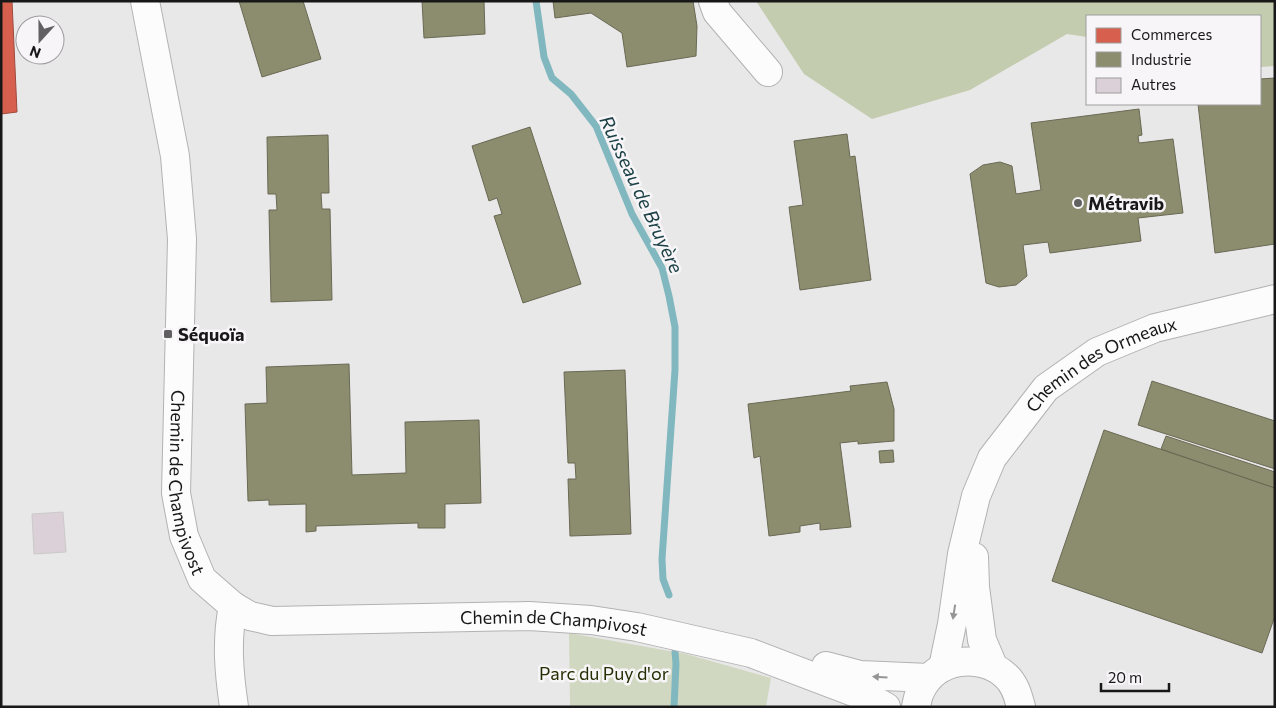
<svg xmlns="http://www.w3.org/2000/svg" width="1276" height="708" font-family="Commissioner,sans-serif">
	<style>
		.green { fill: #d1d8c1 }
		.forest { fill: #c3ccae }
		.shops { fill: #d6604d; stroke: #9d4a3d }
		.industry { fill: #8c8c6e; stroke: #6a6954 }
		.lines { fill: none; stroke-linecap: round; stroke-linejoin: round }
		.stream { stroke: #81b8c0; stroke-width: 7 }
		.building { fill: #dbd0d7; stroke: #cbc9ca }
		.minor-casing { stroke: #b3b2b3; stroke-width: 30 }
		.minor { stroke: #fcfcfc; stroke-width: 28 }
		.oneway { fill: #969596 }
		.poi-dot { fill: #626162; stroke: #f7f5f7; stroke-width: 2 }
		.labels { text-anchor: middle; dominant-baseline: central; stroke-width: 5; stroke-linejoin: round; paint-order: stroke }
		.poi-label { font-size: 18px; font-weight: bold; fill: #191819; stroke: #f7f5f7; text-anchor: start }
		.street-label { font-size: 18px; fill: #191819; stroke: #f7f5f7 }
		.park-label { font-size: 18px; fill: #242e03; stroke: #f7f5f7 }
		.water-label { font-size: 19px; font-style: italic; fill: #1b4146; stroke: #f7f5f7 }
	</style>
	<rect width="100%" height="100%" fill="#e9e8e9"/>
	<!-- green -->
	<path class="green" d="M 569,633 L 686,654 L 771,678 L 766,707 L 570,707 Z"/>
	<!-- forest -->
	<path class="forest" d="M 756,1 L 1275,1 L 1275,66 L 1260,67 L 1260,16 L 1087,16 L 1087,37 L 1067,34 L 970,90 L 872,119 L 804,74 Z"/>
	<!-- shops -->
	<path class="shops" d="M 1,1 L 12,1 L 17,112 L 1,114 Z"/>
	<!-- industry -->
	<g class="industry">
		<path d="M 239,1 L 303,1 L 321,59 L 262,77 Z"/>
		<path d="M 422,1 L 484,1 L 485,34 L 424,38 Z"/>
		<path d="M 553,1 L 693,1 L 697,26 L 696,56 L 627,67 L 622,33 L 591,13 L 555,18 Z"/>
		<path d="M 1275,78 L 1275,244 L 1215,253 L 1198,104 L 1260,104 L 1260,79 Z"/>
		<path d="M 1139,109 L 1142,135 L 1138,136 L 1139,143 L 1173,139 L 1183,213 L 1138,218 L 1141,241 L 1050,253 L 1048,242 L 1023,245 L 1027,276 L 1016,285 L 999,287 L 986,283 L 970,174 L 983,165 L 1000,162 L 1012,166 L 1016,194 L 1041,190 L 1031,123 Z"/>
		<path d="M 530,127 L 581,284 L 523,303 L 494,216 L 502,214 L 497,198 L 489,201 L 472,146 Z"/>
		<path d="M 847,134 L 850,157 L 855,156 L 871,280 L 800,290 L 789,207 L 803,205 L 794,141 Z"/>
		<path d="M 328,135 L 329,193 L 321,193 L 322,209 L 330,209 L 332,300 L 271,302 L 269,210 L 277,210 L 276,194 L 268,194 L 267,137 Z"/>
		<path d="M 349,364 L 352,475 L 406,473 L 405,422 L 479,420 L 481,503 L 445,504 L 445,528 L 418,528 L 418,523 L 316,526 L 316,531 L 306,532 L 306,504 L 269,505 L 269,500 L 248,501 L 245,404 L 267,403 L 266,367 Z"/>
		<path d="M 625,370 L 631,534 L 570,536 L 568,479 L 576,479 L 575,463 L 568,463 L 564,372 Z"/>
		<path d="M 1152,381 L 1275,421 L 1275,469 L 1138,425 Z"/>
		<path d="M 887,382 L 894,409 L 894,441 L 858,444 L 858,441 L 840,443 L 851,527 L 820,530 L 820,523 L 800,526 L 800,532 L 769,536 L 760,456 L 754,458 L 748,404 L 851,391 L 850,386 Z"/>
		<path d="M 1104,430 L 1275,488 L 1275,616 L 1262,653 L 1052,581 Z"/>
		<path d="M 1166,436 L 1275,472 L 1275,488 L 1161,449 Z"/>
		<path d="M 893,450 L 894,462 L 880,463 L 879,451 Z"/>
	</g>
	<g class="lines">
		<!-- stream -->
		<g class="stream">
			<path d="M 536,1 L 544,57 L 552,78 L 571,94 L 596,126 L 632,214 L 662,268 L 669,296 L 675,327 L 675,370 L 662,559 L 663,579 L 669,595"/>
			<path d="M 674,707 L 676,664 L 675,652"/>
		</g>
	</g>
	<!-- building -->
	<path class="building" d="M 63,512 L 66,552 L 34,554 L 32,514 Z"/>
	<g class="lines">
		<defs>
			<g id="minor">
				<path id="s1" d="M 145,1 L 175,156 L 182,239 L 176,493 L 184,536 L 202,579 L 233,606 L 250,616 L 272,621 L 529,616 L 591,620 L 637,627 L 751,653 L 872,699 L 886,707"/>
				<path d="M 713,1 L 717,12 L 768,72"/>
				<path d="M 974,557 L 975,587 L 982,640 L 993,666"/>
				<path d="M 233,606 C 226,641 229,673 234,707"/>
				<path d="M 826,666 L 860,675 L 929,678"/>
				<path id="s2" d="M 943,667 L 952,624 L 962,554 L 976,496 L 992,458 L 1046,388 L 1097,352 L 1155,328 L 1275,299"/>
				<path d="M 916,707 C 917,702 918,696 920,692 C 935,658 980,652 1006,676 C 1015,684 1018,696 1021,707"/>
			</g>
		</defs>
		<!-- minor casing -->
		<use href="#minor" class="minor-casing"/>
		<!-- minor -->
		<use href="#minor" class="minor"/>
	</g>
	<!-- one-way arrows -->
	<defs><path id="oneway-solid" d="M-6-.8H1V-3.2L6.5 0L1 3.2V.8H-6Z" transform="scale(1.25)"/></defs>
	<g class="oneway">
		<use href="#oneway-solid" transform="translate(954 612) rotate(99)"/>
		<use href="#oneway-solid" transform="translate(880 677) rotate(-176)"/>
	</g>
	<!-- markers -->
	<g class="poi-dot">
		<circle cx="1078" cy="203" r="5"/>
		<rect x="163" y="329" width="10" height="10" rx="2.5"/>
	</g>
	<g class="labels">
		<!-- poi labels -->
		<g class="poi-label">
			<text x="1088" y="203">Métravib</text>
			<text x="178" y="334">Séquoïa</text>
		</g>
		<!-- street labels -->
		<g class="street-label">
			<text stroke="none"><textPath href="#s2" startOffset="364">Chemin des Ormeaux</textPath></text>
			<text stroke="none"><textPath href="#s1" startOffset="486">Chemin de Champivost</textPath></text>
			<text stroke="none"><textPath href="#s1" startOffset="951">Chemin de Champivost</textPath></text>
		</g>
		<!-- park labels -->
		<g class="park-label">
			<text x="604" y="673">Parc du Puy d'or</text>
		</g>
		<!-- water labels -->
		<g class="water-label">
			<text transform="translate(642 194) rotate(65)">Ruisseau de Bruyère</text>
		</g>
	</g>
	<!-- border -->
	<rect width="1276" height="708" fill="none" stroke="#191819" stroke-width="5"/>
	<!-- legend -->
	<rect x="1086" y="15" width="175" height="90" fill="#f7f5f7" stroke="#9e9d9e"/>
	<rect x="1096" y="28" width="25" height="15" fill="#d6604d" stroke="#9e9d9e"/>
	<text x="1131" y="40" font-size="15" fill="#191819">Commerces</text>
	<rect x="1096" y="52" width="25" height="15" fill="#8c8c6e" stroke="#9e9d9e"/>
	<text x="1131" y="65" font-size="15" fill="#191819">Industrie</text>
	<rect x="1096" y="78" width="25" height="15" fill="#dbd0d7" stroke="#9e9d9e"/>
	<text x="1131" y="90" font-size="15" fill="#191819">Autres</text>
	<!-- north arrow -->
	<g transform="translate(40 40) rotate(201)"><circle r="24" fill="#f7f5f7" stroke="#9e9d9e"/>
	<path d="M0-4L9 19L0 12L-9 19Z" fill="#626162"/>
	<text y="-8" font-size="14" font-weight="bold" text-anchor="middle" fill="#191819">N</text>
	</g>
	<!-- scale -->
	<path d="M1101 683v8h68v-8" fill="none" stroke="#191819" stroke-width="2.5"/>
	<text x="1108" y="683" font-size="15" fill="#191819" stroke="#f7f5f7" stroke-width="4" paint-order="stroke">20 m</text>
</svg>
